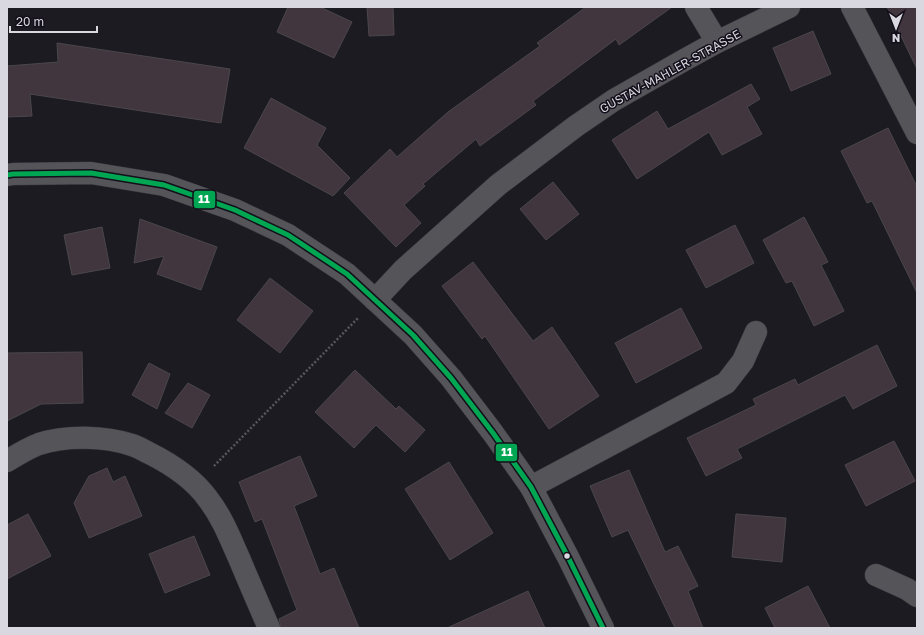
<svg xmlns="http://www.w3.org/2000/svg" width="924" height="635" font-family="'Golos Text',sans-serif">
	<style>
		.building { fill: #42363e; stroke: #4a474b }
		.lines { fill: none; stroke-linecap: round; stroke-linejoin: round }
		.minor-casing { stroke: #39383d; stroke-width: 23 }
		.path { stroke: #59575e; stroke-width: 2.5; stroke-dasharray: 2 2; stroke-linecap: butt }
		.minor { stroke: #555459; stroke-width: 22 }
		.bus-1-casing { stroke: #130f1b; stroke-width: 8 }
		.bus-1 { stroke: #00a651; stroke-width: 5 }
		.bus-dot { fill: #d9d7df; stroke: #130f1b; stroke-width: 1.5 }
		.labels { text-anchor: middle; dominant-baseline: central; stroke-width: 3; stroke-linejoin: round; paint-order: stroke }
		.street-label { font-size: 12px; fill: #d9d7df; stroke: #130f1b }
		.line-badge { stroke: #130f1b; stroke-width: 1.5 }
		.badge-label { font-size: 11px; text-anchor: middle; font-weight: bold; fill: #fff }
	</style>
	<rect width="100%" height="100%" fill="#1d1b22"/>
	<!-- building -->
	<g class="building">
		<path d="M 288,7 L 320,7 L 352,22 L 334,58 L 277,32 Z"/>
		<path d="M 367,7 L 393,7 L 394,35 L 369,36 Z"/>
		<path d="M 586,7 L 672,7 L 619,45 L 616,39 L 533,101 L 536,105 L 480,146 L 476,139 L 423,184 L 425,186 L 404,205 L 421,223 L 396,247 L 344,193 L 390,149 L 397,157 L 448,112 L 540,46 L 537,43 Z"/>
		<path d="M 887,7 L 917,7 L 917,69 Z"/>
		<path d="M 813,31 L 831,74 L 791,91 L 773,48 Z"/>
		<path d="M 57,43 L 230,69 L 221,123 L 30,94 L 32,116 L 7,117 L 7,66 L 58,62 Z"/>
		<path d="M 751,84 L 760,99 L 747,107 L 762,134 L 722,155 L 709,132 L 637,179 L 612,140 L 657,111 L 668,129 Z"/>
		<path d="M 271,98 L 326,128 L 317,145 L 350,178 L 333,196 L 244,148 Z"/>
		<path d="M 888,128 L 917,187 L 917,293 L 872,201 L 867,203 L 841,151 Z"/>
		<path d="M 553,182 L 579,214 L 546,240 L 520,209 Z"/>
		<path d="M 804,217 L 828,262 L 821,265 L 844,311 L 814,326 L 792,281 L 786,283 L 763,240 Z"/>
		<path d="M 140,219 L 217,247 L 201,290 L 157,274 L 164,256 L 134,263 Z"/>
		<path d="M 735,225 L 754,263 L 706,288 L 686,250 Z"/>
		<path d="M 102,227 L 110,268 L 72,275 L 64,235 Z"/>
		<path d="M 473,262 L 533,341 L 552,327 L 599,396 L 549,429 L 485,336 L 482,339 L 442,286 Z"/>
		<path d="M 270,278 L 313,311 L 280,353 L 237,320 Z"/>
		<path d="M 681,308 L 702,348 L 636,383 L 615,343 Z"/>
		<path d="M 877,345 L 897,386 L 853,409 L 845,395 L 737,449 L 742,458 L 706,476 L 687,438 L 756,405 L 753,399 L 795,379 L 798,385 Z"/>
		<path d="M 82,352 L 83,403 L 41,404 L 7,421 L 7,353 Z"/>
		<path d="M 149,363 L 170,374 L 157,409 L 132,395 Z"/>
		<path d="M 355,370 L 396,409 L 399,406 L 425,430 L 405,452 L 376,425 L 354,448 L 315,412 Z"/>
		<path d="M 188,383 L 210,395 L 192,428 L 165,413 Z"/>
		<path d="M 894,441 L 915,481 L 866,506 L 845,465 Z"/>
		<path d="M 300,456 L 317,496 L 294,506 L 320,574 L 334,568 L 359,628 L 281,628 L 279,619 L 297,610 L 262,519 L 255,522 L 239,482 Z"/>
		<path d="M 449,462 L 493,533 L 450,560 L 405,489 Z"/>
		<path d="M 107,468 L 113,482 L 125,476 L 142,516 L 89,538 L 74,503 L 89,476 Z"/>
		<path d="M 629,470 L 665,552 L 678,546 L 698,586 L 688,591 L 703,628 L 675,628 L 628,530 L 612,537 L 590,486 Z"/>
		<path d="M 28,514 L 51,556 L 7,579 L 7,525 Z"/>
		<path d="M 736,514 L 786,518 L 782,562 L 732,557 Z"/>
		<path d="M 194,536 L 210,575 L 165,593 L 149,554 Z"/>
		<path d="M 808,586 L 830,628 L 775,628 L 765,608 Z"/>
		<path d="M 528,591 L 545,628 L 447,628 Z"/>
	</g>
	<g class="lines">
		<defs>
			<g id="minor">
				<path d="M 696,7 L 717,42"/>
				<path d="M 852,7 L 917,133"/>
				<path d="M 7,175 L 13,174 L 91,173 L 164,185 L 235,210 L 288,235 L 347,274 L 413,335 L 451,378 L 493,433 L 531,487 L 568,557 L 603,628"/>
				<path d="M 375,300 L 403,270 L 498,185 L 576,126 L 614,100 L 686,59 L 717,42 L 789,7"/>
				<path d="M 7,461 C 17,455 28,448 39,444 C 66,435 105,436 132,445 C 138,447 143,450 149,453 C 171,464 193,478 208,499 C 222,517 230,538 239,558 C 249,582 259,605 269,628"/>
				<path d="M 531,487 L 726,383 L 743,361 L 756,332"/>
				<path d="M 876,575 L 907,589 L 917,596"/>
			</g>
		</defs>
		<!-- minor casing -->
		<use href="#minor" class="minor-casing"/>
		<!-- path -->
		<path class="path" d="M 214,466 L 358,318"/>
		<!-- minor -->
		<use href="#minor" class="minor"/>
		<defs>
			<path id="bus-1" d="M 7,175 L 13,174 L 91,173 L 164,185 L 235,210 L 288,235 L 347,274 L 413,335 L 451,378 L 493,433 L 531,487 L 568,557 L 603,628"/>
		</defs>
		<!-- bus-1 casing -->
		<use href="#bus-1" class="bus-1-casing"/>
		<!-- bus-1 -->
		<use href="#bus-1" class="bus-1"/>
	</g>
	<!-- markers -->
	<circle class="bus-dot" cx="567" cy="556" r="3.5"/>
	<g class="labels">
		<!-- street labels -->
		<g class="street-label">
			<text transform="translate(670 71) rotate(-29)">GUSTAV-MAHLER-STRASSE</text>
		</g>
	</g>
	<g class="line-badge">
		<rect x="193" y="190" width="23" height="19" rx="4" fill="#00a651"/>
		<rect x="495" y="443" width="23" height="19" rx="4" fill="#00a651"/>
	</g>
	<g class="badge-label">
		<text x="204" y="203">11</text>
		<text x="507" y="456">11</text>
	</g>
	<!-- border -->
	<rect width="924" height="635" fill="none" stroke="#d9d7df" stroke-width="16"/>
	<!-- north arrow -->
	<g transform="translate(896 28) rotate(180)" stroke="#130f1b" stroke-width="3" paint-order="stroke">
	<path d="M0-3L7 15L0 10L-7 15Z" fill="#d9d7df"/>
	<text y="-6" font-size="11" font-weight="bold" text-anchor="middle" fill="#d9d7df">N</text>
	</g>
	<!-- scale -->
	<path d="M10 26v6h87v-6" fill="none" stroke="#d9d7df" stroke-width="2"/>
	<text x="16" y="26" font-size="12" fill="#d9d7df" stroke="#130f1b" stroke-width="3" paint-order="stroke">20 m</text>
</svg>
